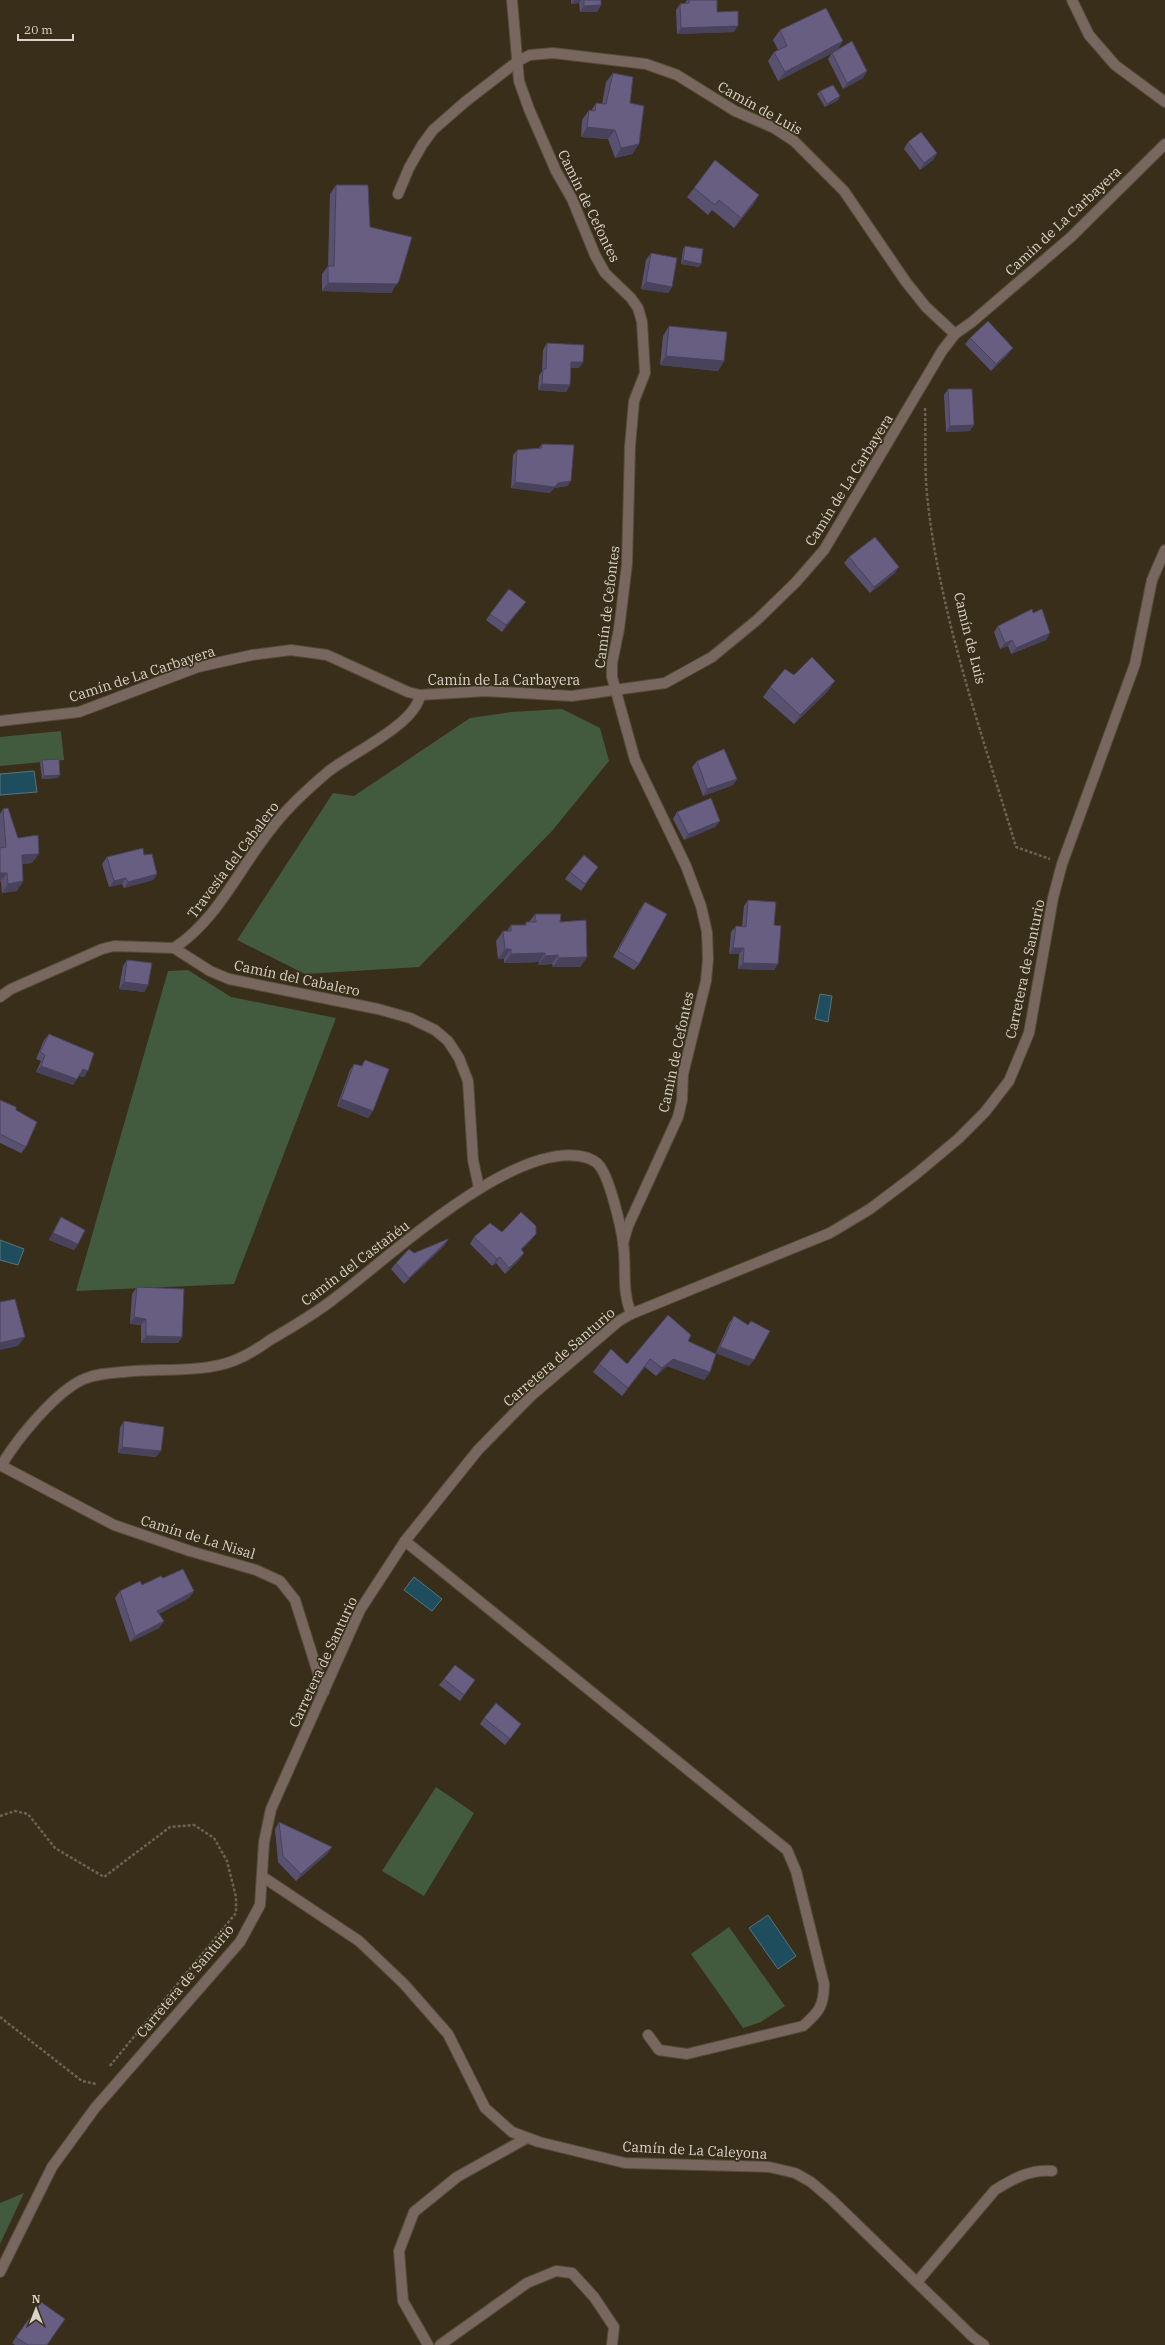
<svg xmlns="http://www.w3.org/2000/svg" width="1165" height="2345" font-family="'IBM Plex Serif',serif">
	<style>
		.green { fill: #425a3e }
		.water { fill: #1e4d5d; stroke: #56757d }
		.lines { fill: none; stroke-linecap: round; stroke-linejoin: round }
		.minor-casing { stroke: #554c39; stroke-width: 12 }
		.path { stroke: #6c6351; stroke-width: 2.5; stroke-dasharray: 3 2; stroke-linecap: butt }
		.minor { stroke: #78675e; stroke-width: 10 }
		.wall { fill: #595170 }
		.shaded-wall { fill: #48425b }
		.building { fill: #675e82; stroke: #48425b }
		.labels { text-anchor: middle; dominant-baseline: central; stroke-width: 3.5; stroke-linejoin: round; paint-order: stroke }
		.street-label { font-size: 14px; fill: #d9d3c7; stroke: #382e1a }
	</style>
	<rect width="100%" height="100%" fill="#382e1a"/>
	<!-- green -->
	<g class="green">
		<path d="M 562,709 L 600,728 L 609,761 L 552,831 L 419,967 L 305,974 L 237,940 L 333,793 L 354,796 L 470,718 L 511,712 Z"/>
		<path d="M 61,731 L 64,760 L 0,766 L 0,737 Z"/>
		<path d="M 188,970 L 231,997 L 336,1018 L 234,1284 L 76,1291 L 168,971 Z"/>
		<path d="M 436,1787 L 474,1813 L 424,1896 L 382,1871 Z"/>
		<path d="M 729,1927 L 785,2006 L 761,2022 L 743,2028 L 691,1954 Z"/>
		<path d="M 24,2193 L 0,2244 L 0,2203 Z"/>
	</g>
	<!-- water -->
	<g class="water">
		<path d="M 34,771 L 37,792 L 0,795 L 0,774 Z"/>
		<path d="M 820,994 L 832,996 L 828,1022 L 815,1019 Z"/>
		<path d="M 0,1240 L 24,1249 L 18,1265 L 0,1260 Z"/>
		<path d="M 414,1577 L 442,1599 L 432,1611 L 404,1590 Z"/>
		<path d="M 768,1915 L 796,1956 L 778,1969 L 749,1928 Z"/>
	</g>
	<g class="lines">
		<defs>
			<g id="minor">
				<path d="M 512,0 L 519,81 L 529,109 L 556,171 L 572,199 L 595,255 L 605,273 L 631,298 L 638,308 L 642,322 L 645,373 L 634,401 L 630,446 L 627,564 L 619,629 L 612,663 L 612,677 L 635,760 L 686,866 L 701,906 L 707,932 L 708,959 L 706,981 L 683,1074 L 682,1100 L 678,1117 L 628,1226 L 623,1243"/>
				<path d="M 1072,0 L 1089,35 L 1115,65 L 1165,102"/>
				<path d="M 398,194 L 409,168 L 422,145 L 433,130 L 465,102 L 518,61 L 530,55 L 553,53 L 646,64 L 677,75 L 735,111 L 774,128 L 794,141 L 844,191 L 906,282 L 926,307 L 955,334"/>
				<path d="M 0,721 L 79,712 L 198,667 L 252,655 L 291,650 L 327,655 L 408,692 L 420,695 L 486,691 L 572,696 L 665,683 L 712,657 L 757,620 L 796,582 L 824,550 L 942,351 L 955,334 L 972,322 L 1071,237 L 1165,144"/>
				<path d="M 174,948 C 219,919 241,864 275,824 C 290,805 310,787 329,771 C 352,753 416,724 420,695"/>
				<path d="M 0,997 L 11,989 L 102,949 L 114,946 L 174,948 L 210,971 L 229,979 L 378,1009 L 410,1018 L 435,1030 L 448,1041 L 459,1058 L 468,1081 L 473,1160 L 479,1188"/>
				<path d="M 0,1465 L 114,1525 L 190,1551 L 256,1570 L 280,1581 L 295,1600 L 324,1692"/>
				<path d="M 1,1466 C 16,1440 56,1391 84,1379 C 100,1372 117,1373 134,1371 C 164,1369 205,1372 233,1361 C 246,1356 259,1348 270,1340 C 292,1327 315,1314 335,1298 C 389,1258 518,1135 588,1158 C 593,1160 599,1164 601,1168 C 610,1181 621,1226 623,1242 C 627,1269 621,1287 631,1314"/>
				<path d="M 405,1541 L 787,1850 L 796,1871 L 824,1984 C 824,2006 819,2012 803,2026 L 687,2054 L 659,2050 L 648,2035"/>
				<path d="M 263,1877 L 359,1941 L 404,1984 L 448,2034 L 485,2108 L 512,2132 L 539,2142 L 625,2163 L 769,2167 L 795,2173 L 811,2182 L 832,2200 L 973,2337 L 984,2345"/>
				<path d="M 0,2272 L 52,2167 L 95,2108 L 240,1942 L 260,1905 L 264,1842 L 271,1809 L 360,1610 L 405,1541 L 478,1450 L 531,1396 L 619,1321 L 631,1314 L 830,1233 L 870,1209 L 915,1175 L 958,1139 L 985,1112 L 1009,1081 L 1029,1033 L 1053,898 L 1062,864 L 1135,664 L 1152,580 L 1165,550"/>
				<path d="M 917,2282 L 995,2190 C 1013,2179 1030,2169 1052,2171"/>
				<path d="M 428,2345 L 403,2301 L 399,2251 L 414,2212 L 457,2177 L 527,2138"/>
				<path d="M 440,2345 L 527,2283 L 556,2271 L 572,2273 L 594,2297 L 614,2327 L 612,2345"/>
			</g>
		</defs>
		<!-- minor casing -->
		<use href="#minor" class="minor-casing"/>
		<!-- path -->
		<g class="path">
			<path d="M 925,408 C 926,440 924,473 928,504 C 941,619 983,737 1016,847 L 1050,859"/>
			<path d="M 0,1816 L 15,1811 L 28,1814 L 55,1848 L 104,1877 L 170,1827 L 194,1825 L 214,1838 L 227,1861 L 236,1897 L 236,1913 L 109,2067"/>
			<path d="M 0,2017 L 82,2081 L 96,2084"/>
		</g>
		<!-- minor -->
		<use href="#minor" class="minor"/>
	</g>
	<!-- wall -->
	<g class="wall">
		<path d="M 571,0 L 601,0 L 601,5 L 597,12 L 580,12 L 579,3 L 571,4 Z"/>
		<path d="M 687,0 L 717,0 L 717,12 L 734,32 L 677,34 L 676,10 L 680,4 L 685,3 Z"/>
		<path d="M 780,30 L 838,50 L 867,71 L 863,78 L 843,89 L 828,59 L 832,53 L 778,81 L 768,61 L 774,52 L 778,50 L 773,40 Z"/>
		<path d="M 613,73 L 630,103 L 639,144 L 632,154 L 615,158 L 608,139 L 581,137 L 582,120 L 589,110 L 591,111 L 596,103 L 602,104 L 606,82 Z"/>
		<path d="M 820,91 L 840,96 L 838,100 L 825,107 L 817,94 Z"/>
		<path d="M 908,142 L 937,153 L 933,160 L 920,170 L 904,149 Z"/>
		<path d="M 336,185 L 370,227 L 393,290 L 391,293 L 322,291 L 322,274 L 328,266 L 330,194 Z"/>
		<path d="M 694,188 L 753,205 L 734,228 L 712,210 L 708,215 L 687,197 Z"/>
		<path d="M 685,246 L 699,267 L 681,264 L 683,249 Z"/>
		<path d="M 651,253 L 672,287 L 668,293 L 641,289 L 646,260 Z"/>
		<path d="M 669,326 L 724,361 L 718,371 L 660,365 L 663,336 Z"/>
		<path d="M 970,338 L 1008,354 L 991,371 L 965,344 Z"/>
		<path d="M 547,343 L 579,368 L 571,368 L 570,385 L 566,392 L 538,390 L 539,376 L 542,371 L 543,350 Z"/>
		<path d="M 948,389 L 970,431 L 946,432 L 944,395 Z"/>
		<path d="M 542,444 L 571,481 L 567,486 L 554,488 L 550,493 L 511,488 L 513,455 L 517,450 L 539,448 Z"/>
		<path d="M 849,557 L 895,573 L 870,593 L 844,563 Z"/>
		<path d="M 509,589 L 521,608 L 502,632 L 486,620 Z"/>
		<path d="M 1033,613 L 1050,633 L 1046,640 L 1011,654 L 1008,646 L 1000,649 L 994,632 L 998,626 Z"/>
		<path d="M 794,675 L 828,691 L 794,724 L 763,697 L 770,687 Z"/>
		<path d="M 42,760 L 58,778 L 42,779 L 40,763 Z"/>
		<path d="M 697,761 L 737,779 L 733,785 L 703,796 L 692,767 Z"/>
		<path d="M 3,809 L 18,838 L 32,863 L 22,864 L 23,881 L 17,891 L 2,893 L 1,882 L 0,882 L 0,814 Z"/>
		<path d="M 677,812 L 720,821 L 715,827 L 684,840 L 673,819 Z"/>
		<path d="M 144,855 L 157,874 L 153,880 L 124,888 L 122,884 L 109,887 L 102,864 L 107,857 Z"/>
		<path d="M 598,867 L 581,891 L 565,879 L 570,872 Z"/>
		<path d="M 748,900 L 774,925 L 778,964 L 774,970 L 738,969 L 739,954 L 729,954 L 731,932 L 736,926 L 742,927 L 744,906 Z"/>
		<path d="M 645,902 L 639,964 L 634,970 L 613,957 L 640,909 Z"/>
		<path d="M 535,914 L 560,922 L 587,957 L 580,967 L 553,967 L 552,964 L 538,965 L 539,962 L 504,963 L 504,959 L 498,959 L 496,941 L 503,931 L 507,931 L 511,925 L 525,925 L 526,922 L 529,922 Z"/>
		<path d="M 127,960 L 148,985 L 144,992 L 119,989 L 123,966 Z"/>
		<path d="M 49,1034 L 84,1077 L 79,1076 L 73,1085 L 36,1072 L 41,1061 L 36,1059 L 44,1040 Z"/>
		<path d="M 365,1060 L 373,1111 L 368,1118 L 337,1106 L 350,1070 L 354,1064 L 361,1066 Z"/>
		<path d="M 0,1100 L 16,1110 L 26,1147 L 21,1153 L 0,1143 Z"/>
		<path d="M 61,1217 L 78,1244 L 74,1250 L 49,1240 L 57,1224 Z"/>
		<path d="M 502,1232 L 536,1234 L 531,1240 L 521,1250 L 524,1253 L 519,1260 L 505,1274 L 496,1263 L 492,1266 L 470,1244 L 474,1237 Z"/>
		<path d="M 444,1246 L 404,1284 L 391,1269 L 396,1263 L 414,1253 Z"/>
		<path d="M 137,1287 L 182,1337 L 178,1343 L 141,1343 L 141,1325 L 130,1324 L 132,1294 Z"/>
		<path d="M 734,1316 L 749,1366 L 716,1353 L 729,1323 Z"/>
		<path d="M 688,1341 L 710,1372 L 704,1380 L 667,1366 L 656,1376 L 645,1367 L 622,1396 L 593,1372 L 599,1364 L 627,1364 Z"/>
		<path d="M 124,1421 L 156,1457 L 118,1453 L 120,1428 Z"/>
		<path d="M 163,1578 L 194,1591 L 189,1598 L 159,1614 L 164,1621 L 159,1628 L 130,1642 L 115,1598 L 120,1591 Z"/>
		<path d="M 444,1679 L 475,1680 L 460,1701 L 439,1685 Z"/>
		<path d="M 484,1718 L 521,1724 L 505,1745 L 480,1724 Z"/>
		<path d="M 279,1822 L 332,1847 L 327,1854 L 296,1881 L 278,1862 L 275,1829 Z"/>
		<path d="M 16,2337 L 47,2345 L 15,2345 L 12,2343 Z"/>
	</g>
	<!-- shaded-wall -->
	<g class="shaded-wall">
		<path d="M 574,0 L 581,0 L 579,3 L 571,4 Z"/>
		<path d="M 601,5 L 597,12 L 580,12 L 584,6 Z"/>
		<path d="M 738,26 L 734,32 L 677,34 L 681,28 Z"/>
		<path d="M 843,41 L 837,51 L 778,81 L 785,72 Z"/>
		<path d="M 867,71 L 863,78 L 843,89 L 847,83 Z"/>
		<path d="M 840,96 L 838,100 L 825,107 L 827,104 Z"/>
		<path d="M 587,127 L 615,130 L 608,139 L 581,137 Z"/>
		<path d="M 639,144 L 632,154 L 615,158 L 621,148 Z"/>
		<path d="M 937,153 L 933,160 L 920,170 L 924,163 Z"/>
		<path d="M 759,195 L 753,205 L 734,228 L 741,218 Z"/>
		<path d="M 683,260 L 701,264 L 699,267 L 681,264 Z"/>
		<path d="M 399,281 L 391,293 L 322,291 L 328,283 Z"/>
		<path d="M 646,282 L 672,287 L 668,293 L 641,289 Z"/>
		<path d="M 1013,348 L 1008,354 L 991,371 L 996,364 Z"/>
		<path d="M 666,356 L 724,361 L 718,371 L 660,365 Z"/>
		<path d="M 571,362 L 583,362 L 579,368 L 566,368 Z"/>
		<path d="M 542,384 L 570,385 L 566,392 L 538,390 Z"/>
		<path d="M 974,425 L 970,431 L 946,432 L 950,426 Z"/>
		<path d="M 571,481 L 567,486 L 554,488 L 550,493 L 511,488 L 515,482 L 558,483 Z"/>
		<path d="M 899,567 L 895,573 L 870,593 L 874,587 Z"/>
		<path d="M 526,602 L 521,608 L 502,632 L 506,625 Z"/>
		<path d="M 1050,633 L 1046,640 L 1011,654 L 1016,648 Z"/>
		<path d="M 1012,640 L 1008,646 L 1000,649 L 1005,643 Z"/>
		<path d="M 835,681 L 828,691 L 794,724 L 800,715 Z"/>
		<path d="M 60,775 L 58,778 L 42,779 L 44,776 Z"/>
		<path d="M 737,779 L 733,785 L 703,796 L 707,789 Z"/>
		<path d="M 720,821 L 715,827 L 684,840 L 688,834 Z"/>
		<path d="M 39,854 L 32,863 L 15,865 L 22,855 Z"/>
		<path d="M 0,873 L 7,873 L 0,882 Z"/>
		<path d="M 157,874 L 153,880 L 124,888 L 128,882 Z"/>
		<path d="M 126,878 L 122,884 L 109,887 L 114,881 Z"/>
		<path d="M 23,881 L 17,891 L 2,893 L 8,884 Z"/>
		<path d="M 733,948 L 744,948 L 739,954 L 729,954 Z"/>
		<path d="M 505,949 L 511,949 L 504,959 L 498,959 Z"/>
		<path d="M 545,953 L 539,962 L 504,963 L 511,954 Z"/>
		<path d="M 558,955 L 552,964 L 538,965 L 545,956 Z"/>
		<path d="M 587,957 L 580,967 L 553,967 L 559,958 Z"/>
		<path d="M 743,963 L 778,964 L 774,970 L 738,969 Z"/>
		<path d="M 124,982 L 148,985 L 144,992 L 119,989 Z"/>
		<path d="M 41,1066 L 77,1079 L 73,1085 L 36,1072 Z"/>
		<path d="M 83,1069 L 88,1071 L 84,1077 L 79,1075 Z"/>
		<path d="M 341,1099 L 373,1111 L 368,1118 L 337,1106 Z"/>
		<path d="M 53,1233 L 78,1244 L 74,1250 L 49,1240 Z"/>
		<path d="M 536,1234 L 531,1240 L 516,1256 L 521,1249 Z"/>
		<path d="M 448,1240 L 444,1246 L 404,1284 L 409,1278 Z"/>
		<path d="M 524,1253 L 519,1260 L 505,1274 L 509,1268 Z"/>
		<path d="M 500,1257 L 496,1263 L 492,1266 L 497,1259 Z"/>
		<path d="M 134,1317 L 146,1319 L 141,1325 L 130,1324 Z"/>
		<path d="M 146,1336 L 182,1337 L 178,1343 L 141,1343 Z"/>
		<path d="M 25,1337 L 18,1346 L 0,1350 L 0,1343 Z"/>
		<path d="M 720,1347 L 754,1360 L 749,1366 L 716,1353 Z"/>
		<path d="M 673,1359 L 710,1372 L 704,1380 L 667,1366 L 656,1376 L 662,1368 Z"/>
		<path d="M 122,1447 L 161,1451 L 156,1457 L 118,1453 Z"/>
		<path d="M 194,1591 L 189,1598 L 153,1617 L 157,1611 Z"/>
		<path d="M 164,1621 L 159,1628 L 130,1642 L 135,1636 Z"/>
		<path d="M 332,1847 L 327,1854 L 296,1881 L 301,1874 Z"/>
	</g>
	<!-- building -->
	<g class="building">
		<path d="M 584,0 L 601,0 L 601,5 L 584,6 Z"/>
		<path d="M 689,0 L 717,0 L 717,12 L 738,11 L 738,26 L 681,28 L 680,4 L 689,3 Z"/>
		<path d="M 826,8 L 843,41 L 785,72 L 774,52 L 787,46 L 780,30 Z"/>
		<path d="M 852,41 L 867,71 L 847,83 L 832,53 Z"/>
		<path d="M 613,73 L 633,77 L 630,103 L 644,106 L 639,144 L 621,148 L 615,130 L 587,127 L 589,110 L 595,111 L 596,103 L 606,104 Z"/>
		<path d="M 833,85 L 840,96 L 827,104 L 820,91 Z"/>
		<path d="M 921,132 L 937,153 L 924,163 L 908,142 Z"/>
		<path d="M 715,160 L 759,195 L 741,218 L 719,200 L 715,205 L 694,188 Z"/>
		<path d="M 336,185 L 368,185 L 370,227 L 412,237 L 399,281 L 397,284 L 328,283 L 328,266 L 334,266 Z"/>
		<path d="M 685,246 L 703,249 L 701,264 L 683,260 Z"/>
		<path d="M 651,253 L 677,258 L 672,287 L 646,282 Z"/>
		<path d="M 988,321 L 1013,348 L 996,364 L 970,338 Z"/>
		<path d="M 669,326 L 727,332 L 724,361 L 666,356 Z"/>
		<path d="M 547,343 L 584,345 L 583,362 L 571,362 L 570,385 L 542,384 L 543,369 L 546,369 Z"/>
		<path d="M 948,389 L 972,389 L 974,425 L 950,426 Z"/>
		<path d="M 542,444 L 574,445 L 571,481 L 558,483 L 554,487 L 515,482 L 517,450 L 542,448 Z"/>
		<path d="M 875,537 L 899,567 L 874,587 L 849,557 Z"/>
		<path d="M 509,589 L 526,602 L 506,625 L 490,614 Z"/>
		<path d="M 1032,609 L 1033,613 L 1042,609 L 1050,633 L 1016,648 L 1012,640 L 1005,643 L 998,626 Z"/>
		<path d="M 812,657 L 835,681 L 800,715 L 770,687 L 785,669 L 794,675 Z"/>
		<path d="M 724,749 L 737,779 L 707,789 L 697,761 Z"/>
		<path d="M 59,759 L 60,775 L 44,776 L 42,760 Z"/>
		<path d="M 711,798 L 720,821 L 688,834 L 677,812 Z"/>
		<path d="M 8,808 L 18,838 L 38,835 L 39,854 L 22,855 L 23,881 L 8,884 L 7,873 L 0,873 L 0,848 L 6,847 L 3,809 Z"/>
		<path d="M 143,848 L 144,855 L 152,854 L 157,874 L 128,882 L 126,878 L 114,881 L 107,857 Z"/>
		<path d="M 584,855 L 598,867 L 585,884 L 570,872 Z"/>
		<path d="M 748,900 L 776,902 L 774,925 L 781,926 L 778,964 L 743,963 L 744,948 L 733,948 L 736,926 L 746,927 Z"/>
		<path d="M 645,902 L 667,914 L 639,964 L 618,951 Z"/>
		<path d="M 535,914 L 561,914 L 560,922 L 586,920 L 587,957 L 559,958 L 558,955 L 545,956 L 545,953 L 511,954 L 511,949 L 505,949 L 503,931 L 511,931 L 511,925 L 526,925 L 526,922 L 536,922 Z"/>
		<path d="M 127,960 L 152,963 L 148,985 L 124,982 Z"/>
		<path d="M 49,1034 L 94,1053 L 88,1071 L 83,1069 L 77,1079 L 41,1066 L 45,1055 L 40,1052 Z"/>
		<path d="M 365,1060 L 389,1069 L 373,1111 L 341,1099 L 354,1064 L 362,1066 Z"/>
		<path d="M 0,1100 L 16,1107 L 16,1110 L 37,1122 L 26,1147 L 0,1134 Z"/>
		<path d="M 521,1212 L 536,1226 L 536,1234 L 521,1249 L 524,1253 L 509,1268 L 500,1257 L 497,1259 L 474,1237 L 490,1223 L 502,1232 Z"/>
		<path d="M 61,1217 L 85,1230 L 78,1244 L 53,1233 Z"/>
		<path d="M 448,1239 L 448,1240 L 409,1278 L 396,1263 L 409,1249 L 414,1253 Z"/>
		<path d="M 137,1287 L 184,1289 L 182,1337 L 146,1336 L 146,1319 L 134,1317 Z"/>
		<path d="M 15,1299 L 25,1337 L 0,1343 L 0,1302 Z"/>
		<path d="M 668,1315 L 691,1335 L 688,1341 L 716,1354 L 710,1372 L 673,1359 L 662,1368 L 650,1359 L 628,1388 L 599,1364 L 611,1349 L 627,1364 Z"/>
		<path d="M 734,1316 L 748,1325 L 751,1321 L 770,1331 L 754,1360 L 720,1347 Z"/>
		<path d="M 124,1421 L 164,1427 L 161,1451 L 122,1447 Z"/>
		<path d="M 183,1569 L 194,1591 L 157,1611 L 164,1621 L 135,1636 L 120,1591 L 140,1581 L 142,1585 L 161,1576 L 163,1578 Z"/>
		<path d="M 455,1665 L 475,1680 L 464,1695 L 444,1679 Z"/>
		<path d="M 496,1703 L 521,1724 L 510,1739 L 484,1718 Z"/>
		<path d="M 279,1822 L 332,1847 L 301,1874 L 283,1856 Z"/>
		<path d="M 41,2302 L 65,2319 L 47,2345 L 28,2345 L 16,2337 Z"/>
	</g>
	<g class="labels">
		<!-- street labels -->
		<g class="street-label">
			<text transform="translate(760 108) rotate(29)">Camín de Luis</text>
			<text transform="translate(589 206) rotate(64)">Camín de Cefontes</text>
			<text transform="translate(1063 221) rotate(-43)">Camín de La Carbayera</text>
			<text transform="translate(849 480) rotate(-58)">Camín de La Carbayera</text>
			<text transform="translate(607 607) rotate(-83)">Camín de Cefontes</text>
			<text transform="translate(970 638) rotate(76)">Camín de Luis</text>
			<text transform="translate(142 674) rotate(-18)">Camín de La Carbayera</text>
			<text x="504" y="680">Camín de La Carbayera</text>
			<text transform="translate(233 860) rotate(-53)">Travesía del Cabalero</text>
			<text transform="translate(1025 969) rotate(-78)">Carretera de Santurio</text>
			<text transform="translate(297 978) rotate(12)">Camín del Cabalero</text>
			<text transform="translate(676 1052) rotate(-78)">Camín de Cefontes</text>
			<text transform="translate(355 1263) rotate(-37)">Camín del Castañéu</text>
			<text transform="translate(559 1357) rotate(-41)">Carretera de Santurio</text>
			<text transform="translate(198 1537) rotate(17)">Camín de La Nisal</text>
			<text transform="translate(323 1662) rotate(-65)">Carretera de Santurio</text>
			<text transform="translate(185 1981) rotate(-50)">Carretera de Santurio</text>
			<text transform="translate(695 2150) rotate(3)">Camín de La Caleyona</text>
		</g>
	</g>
	<!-- north arrow -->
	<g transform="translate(36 2309)" stroke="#382e1a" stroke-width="3" paint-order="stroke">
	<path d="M0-3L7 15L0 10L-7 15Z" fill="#d9d3c7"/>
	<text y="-6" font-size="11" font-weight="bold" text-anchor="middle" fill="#d9d3c7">N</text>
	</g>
	<!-- scale -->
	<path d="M18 34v6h55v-6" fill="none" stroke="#d9d3c7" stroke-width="2"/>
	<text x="24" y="34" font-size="12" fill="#d9d3c7" stroke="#382e1a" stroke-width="3" paint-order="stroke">20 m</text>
</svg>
